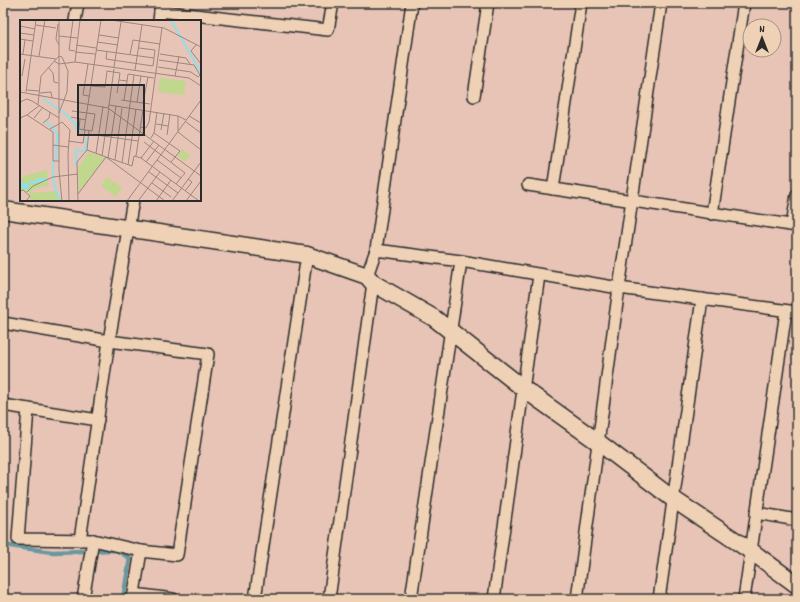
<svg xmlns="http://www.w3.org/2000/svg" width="800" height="602" font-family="Dekko,sans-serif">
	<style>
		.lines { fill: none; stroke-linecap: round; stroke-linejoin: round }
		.stream { stroke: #67989e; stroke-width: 4.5 }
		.street-casing { stroke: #2b2b2b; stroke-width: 14 }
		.secondary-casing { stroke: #2b2b2b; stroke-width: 19 }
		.street { stroke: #efd2b6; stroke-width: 11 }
		.secondary { stroke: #efd2b6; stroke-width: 16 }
		.inset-river { fill: none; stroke: #8fe0ea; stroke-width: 2 }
		.inset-road { fill: none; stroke: #9c877f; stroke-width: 1 }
		.view { fill: #2b2b2b; fill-opacity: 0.15; stroke: #2b2b2b; stroke-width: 2 }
		.inset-edge { fill: none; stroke: #2b2b2b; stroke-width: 2 }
	</style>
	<rect width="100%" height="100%" fill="#e8c4b7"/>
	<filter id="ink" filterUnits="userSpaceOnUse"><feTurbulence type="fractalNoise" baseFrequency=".025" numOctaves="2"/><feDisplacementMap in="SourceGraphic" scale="8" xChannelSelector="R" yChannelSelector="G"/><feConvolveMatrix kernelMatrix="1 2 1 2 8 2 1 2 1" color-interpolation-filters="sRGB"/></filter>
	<g filter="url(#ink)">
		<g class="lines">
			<!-- stream -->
			<path class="stream" d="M 3,545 L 52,552 L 116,550 L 130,558 L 123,599"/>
			<defs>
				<g id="street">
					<path d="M 160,11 L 328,30 L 333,3"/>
					<path d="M 75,21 L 78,3"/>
					<path d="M 159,21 L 161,3"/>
					<path d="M 474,96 L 488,3"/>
					<path d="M 528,185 L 797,226"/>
					<path d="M 553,189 L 581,3"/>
					<path d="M 712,214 L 744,3"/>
					<path d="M 792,225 L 797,195"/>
					<path d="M 376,250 L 412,3"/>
					<path d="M 367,276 L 376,250 L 461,261 L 619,288 L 797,312"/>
					<path d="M 3,323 L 109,341 L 208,354 L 177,555 L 141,551 L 93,540 L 18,539 L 28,409"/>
					<path d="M 3,405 L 98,420"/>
					<path d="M 756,513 L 797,520"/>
					<path d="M 80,540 L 109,341 L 133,200"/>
					<path d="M 134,594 L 173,599"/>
					<path d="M 83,599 L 93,540"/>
					<path d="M 133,599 L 141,551"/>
					<path d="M 255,599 L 307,255"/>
					<path d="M 329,599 L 373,283"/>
					<path d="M 411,599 L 461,261"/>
					<path d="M 494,599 L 539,275"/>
					<path d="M 577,599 L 619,288 L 661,3"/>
					<path d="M 659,599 L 702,299"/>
					<path d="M 744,599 L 786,311"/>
				</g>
				<path id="secondary" d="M 3,210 L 307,255 L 367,276 L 373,283 L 434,318 L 524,389 L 598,442 L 673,499 L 751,551 L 797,585"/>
			</defs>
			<!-- street casing -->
			<use href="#street" class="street-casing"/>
			<!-- secondary casing -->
			<use href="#secondary" class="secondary-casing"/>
			<!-- street -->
			<use href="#street" class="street"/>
			<!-- secondary -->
			<use href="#secondary" class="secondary"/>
		</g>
	</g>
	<!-- overview -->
	<g transform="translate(20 20)">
		<rect width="181" height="181" fill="#e8c4b7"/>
		<path d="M 162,129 L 170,135 L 165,142 L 157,136 ZM 69,132 L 85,138 L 59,172 L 58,148 ZM 27,150 L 28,166 L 13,169 L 11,173 L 0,170 L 0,160 L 6,155 ZM 37,171 L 40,181 L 7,181 L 11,177 L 9,173 Z" fill="#c0d78d"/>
		<path d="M 140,58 L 166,61 L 164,75 L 138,72 ZM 87,157 L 102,168 L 96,177 L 81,166 Z" fill="#c0d78d"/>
		<path d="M 24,157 L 28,160 L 8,165 L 9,171 L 0,166 L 0,160 L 4,164 Z" fill="#8fe0ea"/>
		<path class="inset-river" d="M 151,0 L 181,53M 23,79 L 39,89M 41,90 L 56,104 L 56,109 L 63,110M 26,101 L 37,113 L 36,140M 33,141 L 34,164 L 40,181M 56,146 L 56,130 L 65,131 L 67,117"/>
		<path class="inset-road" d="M 39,0 L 39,151 L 42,181M 53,0 L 49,30 L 55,31M 91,0 L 144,8 L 181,27M 38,4 L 36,19 L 39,25M 16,5 L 36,8M 0,6 L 15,9M 0,13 L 14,15M 79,15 L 99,18M 39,16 L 57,18M 0,19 L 13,21M 77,22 L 98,25M 56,25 L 76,28M 176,25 L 171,31 L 181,44M 76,30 L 134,38M 87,31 L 86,39 L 133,46 L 135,30 L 119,28M 55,32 L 75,34M 0,34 L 36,39M 3,34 L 5,20M 110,34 L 113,20 L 140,24M 140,34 L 166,38 L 170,44M 19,36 L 25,0M 34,41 L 39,44 L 55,42 L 169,58 L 181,66M 55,42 L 60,0M 68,44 L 63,75 L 69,76M 28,47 L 33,53 L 34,62 L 38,63M 94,47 L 101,2M 138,47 L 171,52 L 178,57 L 180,55 L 174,45 L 139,40M 115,50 L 122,5M 2,56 L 5,39M 155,56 L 159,36M 99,60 L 107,61 L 108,54 L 134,58M 71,66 L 85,67 L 87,51 L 100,53 L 97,73M 7,70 L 19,71M 0,72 L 88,88 L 181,156M 6,72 L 16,0M 20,73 L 31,72 L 32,78M 101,80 L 130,84M 104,80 L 107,61M 0,82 L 7,79 L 12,81 L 39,98M 117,82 L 121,56M 123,83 L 128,57M 18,84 L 21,56 L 39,36 L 42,37 L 48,51 L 47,72 L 39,93M 89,85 L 94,49M 88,88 L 89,85 L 158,96 L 166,100M 52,91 L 75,94 L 72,111 L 59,109 L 60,99M 7,95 L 20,85M 158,96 L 158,111M 169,96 L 181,103M 51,97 L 66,100M 0,98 L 7,95 L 33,112 L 33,141 L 39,141M 14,98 L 23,87M 166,102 L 181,113M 23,103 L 29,98 L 30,92M 136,104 L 148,106M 120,107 L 126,108 L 129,102 L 142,8M 30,109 L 42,102 L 50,110 L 48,133 L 49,181M 64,110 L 81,0M 141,110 L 144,93M 158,112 L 181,130M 134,113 L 160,131 L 151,142M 69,114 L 118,121M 147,115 L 150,94M 131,118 L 134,113 L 137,92M 48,121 L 63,123 L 65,110M 124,122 L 165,153 L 156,164M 33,125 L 48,127M 67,130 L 86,137 L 145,181M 76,133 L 83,86M 82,136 L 89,88M 116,136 L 123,90M 88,138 L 96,86M 121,138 L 134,121M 95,140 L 102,88M 137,140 L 161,158M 126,142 L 139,125M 102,143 L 114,55M 108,145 L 116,89M 129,152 L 158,173M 132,163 L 151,177M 0,171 L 3,170 L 10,176 L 6,181M 165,171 L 172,162 L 168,159M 7,172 L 13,166 L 33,157 L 58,154M 58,174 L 86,137 L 112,146 L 114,136 L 121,138 L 179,181M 58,181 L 57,142 L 67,130 L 69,110M 107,181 L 181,80M 118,181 L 140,152M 136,181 L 151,160M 152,181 L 181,142M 166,181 L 181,161"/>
		<path class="view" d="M 58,65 L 124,65 L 124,115 L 58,115 Z"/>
		<rect width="181" height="181" class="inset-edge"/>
	</g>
	<!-- margin -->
	<rect width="800" height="602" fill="none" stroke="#efd2b6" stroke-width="16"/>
	<rect x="8" y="8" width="784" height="586" fill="none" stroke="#2b2b2b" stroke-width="1.5" filter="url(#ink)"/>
	<!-- north arrow -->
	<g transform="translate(762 38)"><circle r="19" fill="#efd2b6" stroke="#a18f7e"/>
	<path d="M0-3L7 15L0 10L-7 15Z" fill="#2b2b2b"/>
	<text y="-6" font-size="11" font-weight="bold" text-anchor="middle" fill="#2b2b2b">N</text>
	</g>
</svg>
